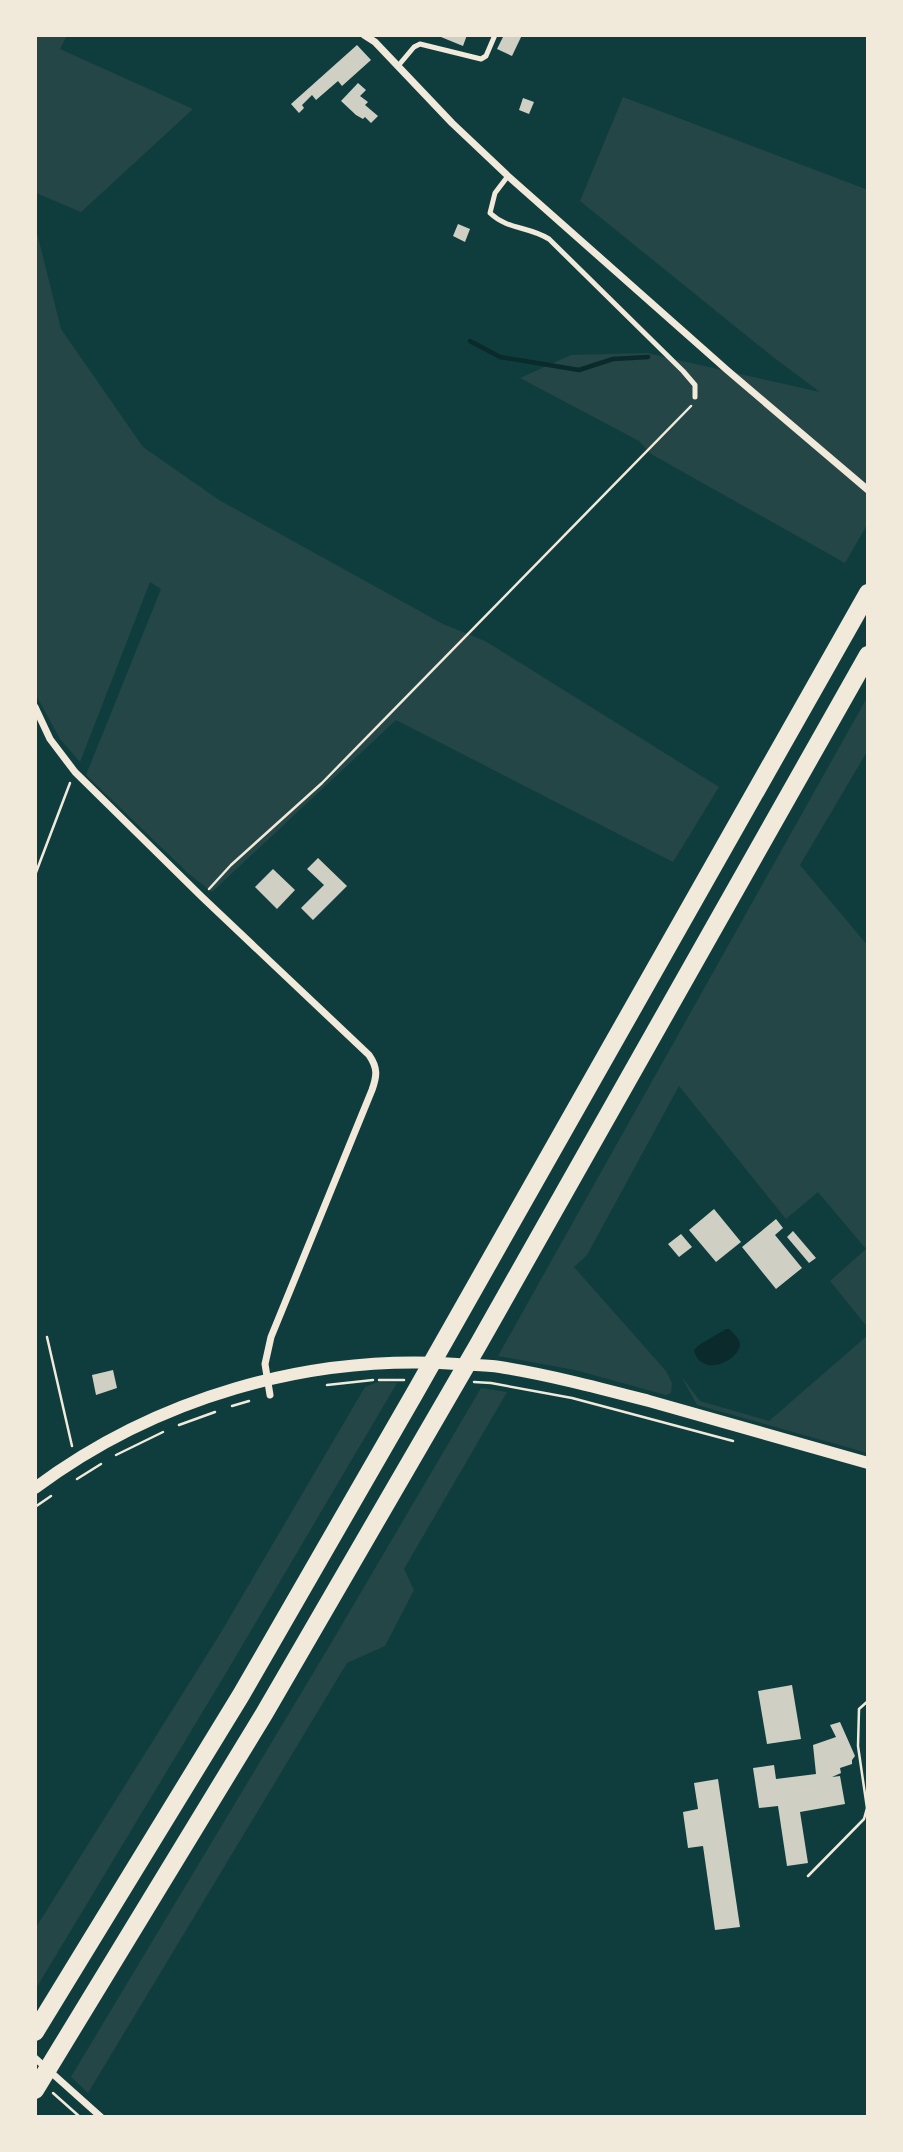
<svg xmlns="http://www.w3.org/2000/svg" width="903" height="2152" font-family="Barlow,sans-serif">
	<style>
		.green { fill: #244646 }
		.water { fill: #0a2a2b }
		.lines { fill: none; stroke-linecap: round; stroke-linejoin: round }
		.stream { stroke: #0a2a2b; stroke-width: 4.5 }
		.building { fill: #cfcfc3 }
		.path { stroke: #f1e9da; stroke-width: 2.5 }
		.service { stroke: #f1e9da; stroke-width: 5 }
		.minor { stroke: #f1e9da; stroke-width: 7 }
		.tertiary { stroke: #f1e9da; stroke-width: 12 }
		.motorway { stroke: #f1e9da; stroke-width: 18 }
	</style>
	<rect width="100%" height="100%" fill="#0f3d3e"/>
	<!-- green -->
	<g class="green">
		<path d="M 35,35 L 67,35 L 60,49 L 193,109 L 81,212 L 36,193 L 35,205 Z"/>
		<path d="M 623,97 L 868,190 L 868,523 L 845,563 L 651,454 L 639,441 L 520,378 L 571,355 L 647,353 L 820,392 L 773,357 L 580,201 Z"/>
		<path d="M 35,225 L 61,329 L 143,447 L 219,500 L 443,624 L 485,641 L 719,787 L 673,862 L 396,720 L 212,892 L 189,874 L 86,775 L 161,589 L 150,582 L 80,762 L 60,739 L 35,693 Z"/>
		<path d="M 868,696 L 868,750 L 800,865 L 868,946 L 868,1328 L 830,1281 L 866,1249 L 818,1192 L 786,1219 L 679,1086 L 587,1255 L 574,1267 L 666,1371 L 672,1383 L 671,1393 L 666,1395 L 575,1370 L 498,1356 Z"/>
		<path d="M 868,1335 L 868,1453 L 697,1405 L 681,1376 L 700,1401 L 769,1421 Z"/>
		<path d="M 378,1382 L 397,1383 L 226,1673 L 35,1990 L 35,1929 L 220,1634 L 365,1387 Z"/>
		<path d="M 481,1388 L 507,1392 L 404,1569 L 414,1590 L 385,1646 L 347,1663 L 88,2093 L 71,2077 L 330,1645 Z"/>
	</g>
	<!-- water -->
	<path class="water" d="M 726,1329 L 729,1329 C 733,1333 739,1338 740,1343 C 742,1359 701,1380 694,1350 L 699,1345 Z"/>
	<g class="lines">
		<!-- stream -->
		<path class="stream" d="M 470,341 L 500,357 L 579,370 L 613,359 L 648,357"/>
	</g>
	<!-- building -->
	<g class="building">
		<path d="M 436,35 L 467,35 L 463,46 Z"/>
		<path d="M 504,35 L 522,35 L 512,56 L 497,49 Z"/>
		<path d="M 357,45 L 371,60 L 342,86 L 338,81 L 316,100 L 312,95 L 302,105 L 304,108 L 299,113 L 291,104 Z"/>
		<path d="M 358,83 L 366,90 L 360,96 L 368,102 L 365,105 L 378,116 L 371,123 L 365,117 L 363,119 L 356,115 L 341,101 Z"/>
		<path d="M 523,98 L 534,102 L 529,114 L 519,110 Z"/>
		<path d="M 458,224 L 470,229 L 465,242 L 453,236 Z"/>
		<path d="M 318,858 L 347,886 L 313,920 L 301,908 L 324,885 L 307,869 Z"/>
		<path d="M 273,869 L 295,890 L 277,909 L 255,887 Z"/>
		<path d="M 714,1209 L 741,1242 L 716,1262 L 689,1230 Z"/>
		<path d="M 776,1219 L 783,1228 L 775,1235 L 802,1268 L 776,1289 L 742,1247 Z"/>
		<path d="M 793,1231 L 816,1258 L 809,1263 L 787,1237 Z"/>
		<path d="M 681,1234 L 692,1247 L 679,1257 L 668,1244 Z"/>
		<path d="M 113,1370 L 117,1388 L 96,1395 L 92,1375 Z"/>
		<path d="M 792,1685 L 801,1739 L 767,1744 L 758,1691 Z"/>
		<path d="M 840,1722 L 855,1756 L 852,1760 L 852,1764 L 840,1768 L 841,1773 L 832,1777 L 840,1776 L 845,1804 L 800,1812 L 808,1863 L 787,1866 L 778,1806 L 759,1808 L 753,1768 L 774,1765 L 776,1779 L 816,1774 L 813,1745 L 836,1737 L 830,1725 Z"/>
		<path d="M 718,1779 L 740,1927 L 715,1930 L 703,1846 L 688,1848 L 683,1812 L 698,1809 L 694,1783 Z"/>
	</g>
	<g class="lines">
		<!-- path -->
		<g class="path">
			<path d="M 35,875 L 70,783"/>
			<path d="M 209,889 L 231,865 L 322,783 L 691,406"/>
			<path d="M 47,1337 L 72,1446"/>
			<path d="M 379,1380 L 404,1380"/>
			<path d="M 474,1382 L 491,1383 L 572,1398 L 733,1441"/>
			<path d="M 327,1385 L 373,1380"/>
			<path d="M 232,1406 L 249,1401"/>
			<path d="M 179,1425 L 215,1412"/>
			<path d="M 116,1455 L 163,1432"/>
			<path d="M 77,1479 L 101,1464"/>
			<path d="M 35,1507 L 51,1496"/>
			<path d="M 808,1876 L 864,1819 L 867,1808 L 858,1746 L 859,1709 L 868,1701"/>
			<path d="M 53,2093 L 80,2117"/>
		</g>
		<!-- service -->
		<g class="service">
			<path d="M 398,66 L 414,47 L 420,44 L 481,59 L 486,56 L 495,35"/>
			<path d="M 508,176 L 495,193 L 490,213 C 508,230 528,226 549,239 L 683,371 L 695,385 L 695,397"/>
		</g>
		<!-- minor -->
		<g class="minor">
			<path d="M 364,35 L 375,42 L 452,123 L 508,176 L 727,370 L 868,490"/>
			<path d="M 35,707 L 50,739 L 75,772 L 202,897 L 369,1055 C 378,1068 377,1076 372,1090 L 271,1337 L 265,1364 L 270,1395"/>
			<path d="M 35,2058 L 101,2117"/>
		</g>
		<!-- tertiary -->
		<path class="tertiary" d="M 35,1488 C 156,1398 307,1354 457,1364 C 471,1365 486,1365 500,1367 C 550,1375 599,1388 649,1401 C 722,1421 795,1442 868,1463"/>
		<!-- motorway -->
		<g class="motorway">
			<path d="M 35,2032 L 241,1695 L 416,1391 L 868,593"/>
			<path d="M 35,2090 L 264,1714 L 478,1345 L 868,655"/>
		</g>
	</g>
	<!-- border -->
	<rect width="903" height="2152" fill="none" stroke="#f1e9da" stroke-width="74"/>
</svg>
